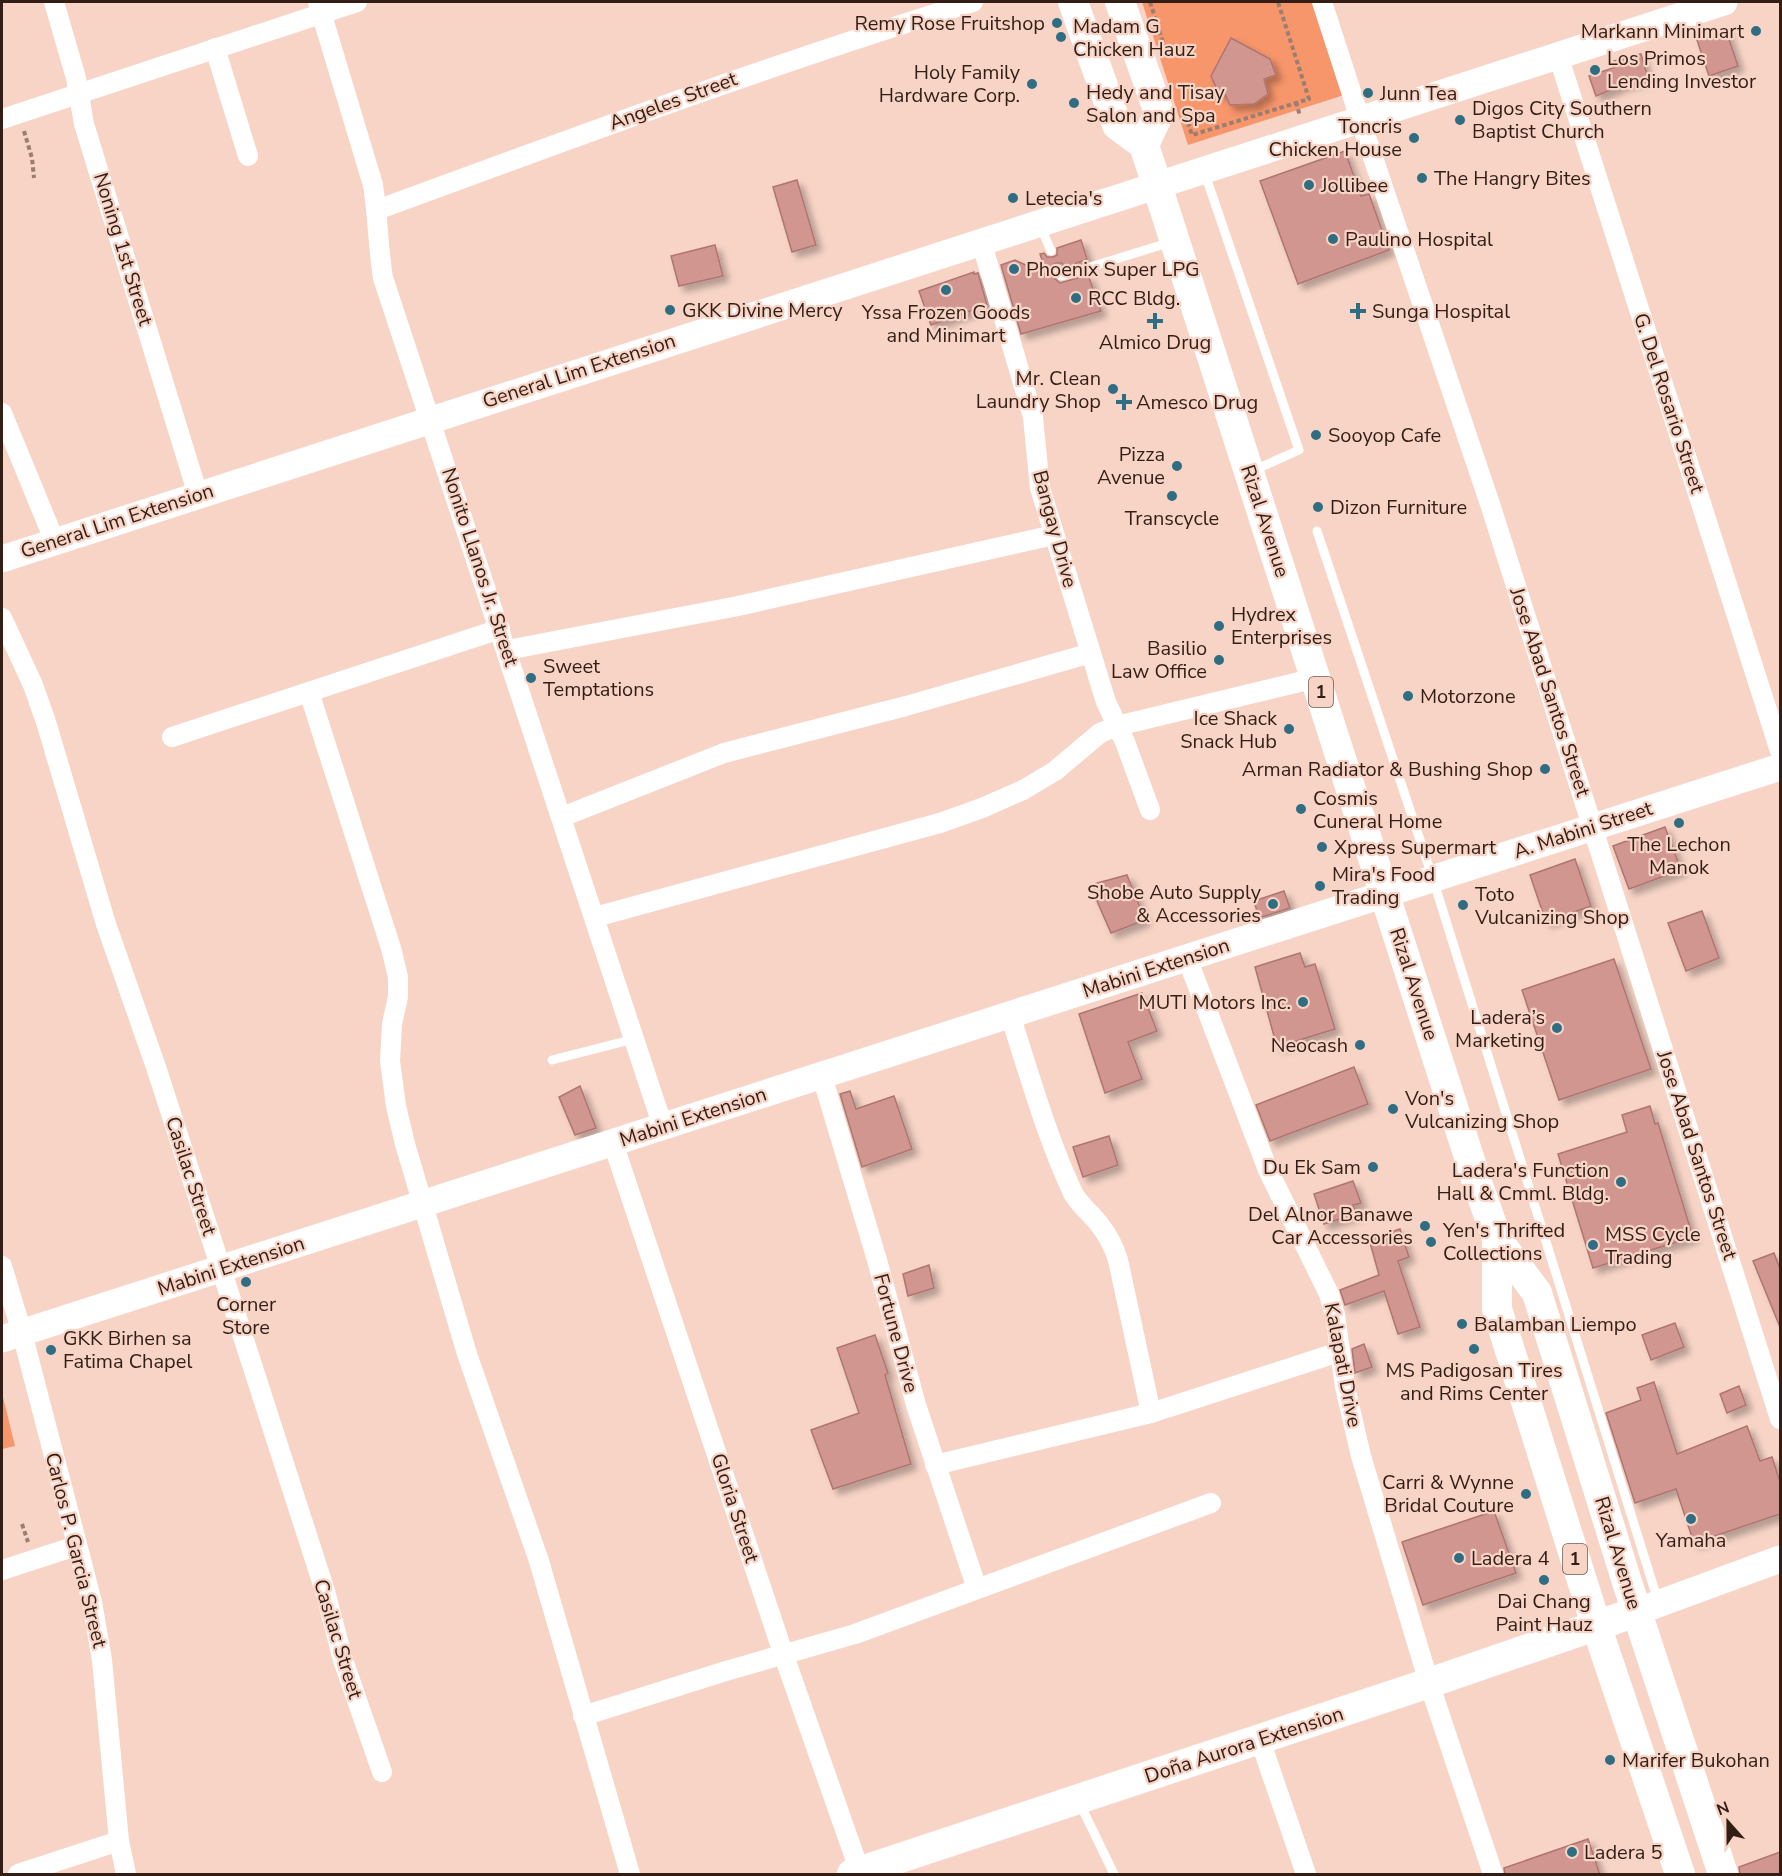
<svg xmlns="http://www.w3.org/2000/svg" width="1782" height="1876" font-family="'Nunito Sans',sans-serif">
	<style>
		.park { fill: #f7956b }
		.building { fill: #d29691; stroke: #ae7571; stroke-width: 1.5; filter: url(#shadow) }
		.lines { fill: none; stroke-linecap: round; stroke-linejoin: round }
		.path { stroke: #9a7e72; stroke-width: 4; stroke-dasharray: 4.5 3; stroke-linecap: butt }
		.lane { stroke: #fff; stroke-width: 9 }
		.street { stroke: #fff; stroke-width: 20 }
		.secondary { stroke: #fff; stroke-width: 27 }
		.primary { stroke: #fff; stroke-width: 30 }
		.poi-dot { fill: #2f6d83; stroke: #f7d4c6; stroke-width: 2 }
		.labels { text-anchor: middle; dominant-baseline: central; stroke-width: 4.5; stroke-linejoin: round; paint-order: stroke }
		.shield { fill: #f7d4c6; stroke: #6d554a; stroke-width: 1.5 }
		.shield-label { font-size: 18px; font-weight: bold; fill: #321e15 }
		.poi-label { font-size: 20px; fill: #321e15; stroke: #f7d4c6; text-anchor: start }
		.street-label { font-size: 20px; fill: #321e15; stroke: #f7d4c6 }
	</style>
	<defs>
		<filter id="shadow"><feDropShadow dx="5.5" dy="5.5" stdDeviation="3" flood-color="#0004"/></filter>
	</defs>
	<rect width="100%" height="100%" fill="#f7d4c6"/>
	<!-- park -->
	<g class="park">
		<path d="M 1142,2 L 1314,2 L 1344,95 L 1188,145 Z"/>
		<path d="M 2,1393 L 15,1446 L 2,1449 Z"/>
	</g>
	<!-- building -->
	<g class="building">
		<path d="M 1725,27 L 1738,66 L 1709,76 L 1696,37 Z"/>
		<path d="M 1231,38 L 1270,59 L 1276,75 L 1264,79 L 1268,94 L 1254,104 L 1230,105 L 1224,92 L 1219,94 L 1211,76 Z"/>
		<path d="M 1641,54 L 1648,78 L 1618,86 L 1618,87 L 1596,96 L 1589,76 L 1616,67 L 1614,61 Z"/>
		<path d="M 1345,151 L 1361,196 L 1369,194 L 1389,250 L 1298,284 L 1260,181 Z"/>
		<path d="M 797,180 L 816,245 L 792,252 L 773,187 Z"/>
		<path d="M 1081,240 L 1087,259 L 1065,268 L 1062,263 L 1056,263 L 1052,265 L 1052,271 L 1055,279 L 1060,283 L 1088,275 L 1101,311 L 1021,334 L 1001,265 L 1015,260 L 1047,275 L 1040,254 L 1044,253 L 1047,257 L 1053,257 L 1057,255 L 1057,248 Z"/>
		<path d="M 715,245 L 723,276 L 679,286 L 671,256 Z"/>
		<path d="M 974,272 L 974,274 L 978,273 L 987,305 L 931,325 L 919,291 Z"/>
		<path d="M 1665,827 L 1681,870 L 1629,889 L 1613,846 Z"/>
		<path d="M 1575,859 L 1591,906 L 1546,922 L 1530,875 Z"/>
		<path d="M 1127,875 L 1145,920 L 1111,933 L 1090,885 Z"/>
		<path d="M 1284,891 L 1290,908 L 1259,918 L 1254,901 Z"/>
		<path d="M 1702,911 L 1719,958 L 1686,971 L 1668,923 Z"/>
		<path d="M 1300,953 L 1305,967 L 1315,964 L 1335,1029 L 1277,1047 L 1255,967 Z"/>
		<path d="M 1614,959 L 1651,1069 L 1559,1100 L 1522,990 Z"/>
		<path d="M 1142,993 L 1157,1031 L 1128,1042 L 1142,1079 L 1105,1093 L 1079,1014 Z"/>
		<path d="M 1354,1067 L 1368,1104 L 1270,1141 L 1256,1105 Z"/>
		<path d="M 580,1086 L 596,1128 L 575,1135 L 559,1097 Z"/>
		<path d="M 850,1091 L 856,1109 L 894,1096 L 912,1149 L 862,1167 L 840,1094 Z"/>
		<path d="M 1650,1106 L 1655,1124 L 1658,1123 L 1693,1237 L 1593,1268 L 1558,1154 L 1627,1132 L 1622,1115 Z"/>
		<path d="M 1109,1136 L 1118,1165 L 1083,1177 L 1073,1147 Z"/>
		<path d="M 1353,1181 L 1361,1203 L 1353,1205 L 1356,1214 L 1324,1224 L 1314,1194 Z"/>
		<path d="M 1400,1229 L 1409,1257 L 1398,1261 L 1420,1327 L 1398,1334 L 1384,1291 L 1345,1305 L 1340,1290 L 1379,1275 L 1369,1239 Z"/>
		<path d="M 1774,1253 L 1780,1269 L 1780,1327 L 1753,1261 Z"/>
		<path d="M 929,1265 L 934,1288 L 908,1296 L 903,1274 Z"/>
		<path d="M 1675,1323 L 1684,1347 L 1651,1360 L 1642,1335 Z"/>
		<path d="M 875,1335 L 888,1373 L 885,1375 L 911,1464 L 833,1489 L 811,1430 L 859,1413 L 837,1348 Z"/>
		<path d="M 1364,1344 L 1372,1367 L 1355,1373 L 1352,1349 Z"/>
		<path d="M 1654,1382 L 1677,1454 L 1747,1426 L 1760,1461 L 1772,1457 L 1780,1482 L 1780,1514 L 1694,1543 L 1676,1489 L 1635,1503 L 1606,1413 L 1641,1400 L 1637,1388 Z"/>
		<path d="M 1739,1386 L 1746,1405 L 1727,1413 L 1720,1394 Z"/>
		<path d="M 1494,1511 L 1516,1573 L 1423,1605 L 1402,1542 Z"/>
		<path d="M 1588,1839 L 1600,1875 L 1505,1875 L 1504,1868 Z"/>
		<path d="M 1780,1852 L 1780,1875 L 1740,1875 L 1739,1867 Z"/>
	</g>
	<g class="lines">
		<!-- path -->
		<g class="path">
			<path d="M 1150,2 L 1167,55"/>
			<path d="M 1296,102 L 1300,116"/>
			<path d="M 1183,108 L 1192,135 L 1309,99 L 1278,2"/>
			<path d="M 24,131 L 32,158 L 34,178"/>
			<path d="M 22,1524 L 28,1542"/>
		</g>
		<!-- lane -->
		<g class="lane">
			<path d="M 1205,174 L 1299,450 L 1252,471"/>
			<path d="M 1040,225 L 1051,251"/>
			<path d="M 1058,269 L 1061,276 L 1171,242"/>
			<path d="M 1317,531 L 1433,879 L 1658,1601"/>
			<path d="M 552,1060 L 634,1039"/>
			<path d="M 1080,1804 L 1114,1874"/>
		</g>
		<!-- street -->
		<g class="street">
			<path d="M 54,2 L 76,78 L 84,124 L 198,495"/>
			<path d="M 318,2 L 373,185 C 378,216 378,247 383,278 L 663,1127"/>
			<path d="M 1322,2 L 1360,119 L 1491,507 L 1780,1419"/>
			<path d="M 215,48 L 248,156"/>
			<path d="M 1558,55 L 1780,751"/>
			<path d="M 2,119 L 357,2"/>
			<path d="M 377,210 C 575,137 772,64 973,2"/>
			<path d="M 981,241 L 1033,417 L 1040,488 L 1106,702 L 1125,742 L 1150,810"/>
			<path d="M 2,413 L 55,542"/>
			<path d="M 2,618 L 33,685 L 46,722 L 106,924 L 157,1070 L 325,1591 L 343,1660 L 382,1772"/>
			<path d="M 507,650 L 738,606 L 1054,535"/>
			<path d="M 309,692 L 391,948 L 398,977 L 398,997 L 392,1024 L 390,1061 L 396,1106 L 405,1144 L 467,1354 L 539,1561 L 630,1874"/>
			<path d="M 172,737 L 500,629"/>
			<path d="M 562,817 L 724,753 L 906,706 L 1091,653"/>
			<path d="M 595,917 L 940,823 L 982,808 L 1023,790 L 1055,771 L 1100,733 L 1117,726 L 1316,678"/>
			<path d="M 1187,958 L 1268,1170 L 1329,1294 L 1335,1315 L 1345,1387 L 1361,1456 L 1429,1683 L 1493,1874"/>
			<path d="M 1010,1015 C 1029,1073 1047,1138 1073,1193 C 1080,1206 1091,1213 1099,1224 C 1108,1235 1114,1247 1118,1260 L 1151,1413"/>
			<path d="M 822,1076 L 877,1260 L 916,1405 L 977,1589"/>
			<path d="M 613,1143 L 783,1653 L 860,1872"/>
			<path d="M 2,1266 L 22,1333 L 92,1602 L 102,1660 L 119,1841 L 126,1874"/>
			<path d="M 935,1465 L 1151,1413 L 1339,1352"/>
			<path d="M 2,1570 L 76,1546"/>
			<path d="M 583,1716 L 726,1671 L 855,1634 L 1211,1503"/>
			<path d="M 1260,1740 L 1306,1874"/>
			<path d="M 18,1874 L 119,1841"/>
		</g>
		<!-- secondary -->
		<g class="secondary">
			<path d="M 2,559 L 1724,2"/>
			<path d="M 2,1339 L 1780,767"/>
			<path d="M 1636,1612 L 1780,1559"/>
		</g>
		<!-- primary -->
		<g class="primary">
			<path d="M 1073,2 L 1117,125 L 1144,145 L 1477,1182 L 1497,1239 L 1537,1293 L 1627,1582 L 1723,1874"/>
			<path d="M 1120,2 L 1159,113 L 1144,145"/>
			<path d="M 1497,1239 L 1497,1309 L 1596,1625 L 1680,1874"/>
			<path d="M 852,1874 L 1429,1683 L 1636,1612"/>
		</g>
	</g>
	<!-- markers -->
	<g class="poi-dot">
		<circle cx="1057" cy="23" r="6"/>
		<circle cx="1756" cy="31" r="6"/>
		<circle cx="1061" cy="37" r="6"/>
		<circle cx="1595" cy="70" r="6"/>
		<circle cx="1032" cy="84" r="6"/>
		<circle cx="1368" cy="93" r="6"/>
		<circle cx="1074" cy="103" r="6"/>
		<circle cx="1460" cy="120" r="6"/>
		<circle cx="1414" cy="138" r="6"/>
		<circle cx="1422" cy="178" r="6"/>
		<circle cx="1309" cy="185" r="6"/>
		<circle cx="1013" cy="198" r="6"/>
		<circle cx="1333" cy="239" r="6"/>
		<circle cx="1014" cy="269" r="6"/>
		<circle cx="946" cy="290" r="6"/>
		<circle cx="1076" cy="298" r="6"/>
		<circle cx="670" cy="310" r="6"/>
		<path d="M1355 302h6v6h6v6h-6v6h-6v-6h-6v-6h6z"/>
		<path d="M1152 312h6v6h6v6h-6v6h-6v-6h-6v-6h6z"/>
		<circle cx="1113" cy="389" r="6"/>
		<path d="M1121 393h6v6h6v6h-6v6h-6v-6h-6v-6h6z"/>
		<circle cx="1316" cy="435" r="6"/>
		<circle cx="1177" cy="466" r="6"/>
		<circle cx="1172" cy="496" r="6"/>
		<circle cx="1318" cy="507" r="6"/>
		<circle cx="1219" cy="626" r="6"/>
		<circle cx="1219" cy="660" r="6"/>
		<circle cx="531" cy="678" r="6"/>
		<circle cx="1408" cy="696" r="6"/>
		<circle cx="1289" cy="729" r="6"/>
		<circle cx="1545" cy="769" r="6"/>
		<circle cx="1301" cy="809" r="6"/>
		<circle cx="1679" cy="823" r="6"/>
		<circle cx="1322" cy="847" r="6"/>
		<circle cx="1320" cy="886" r="6"/>
		<circle cx="1273" cy="904" r="6"/>
		<circle cx="1463" cy="905" r="6"/>
		<circle cx="1303" cy="1002" r="6"/>
		<circle cx="1557" cy="1028" r="6"/>
		<circle cx="1360" cy="1045" r="6"/>
		<circle cx="1393" cy="1109" r="6"/>
		<circle cx="1373" cy="1167" r="6"/>
		<circle cx="1621" cy="1182" r="6"/>
		<circle cx="1425" cy="1226" r="6"/>
		<circle cx="1431" cy="1242" r="6"/>
		<circle cx="1593" cy="1245" r="6"/>
		<circle cx="246" cy="1282" r="6"/>
		<circle cx="1462" cy="1324" r="6"/>
		<circle cx="1474" cy="1349" r="6"/>
		<circle cx="51" cy="1350" r="6"/>
		<circle cx="1526" cy="1494" r="6"/>
		<circle cx="1691" cy="1519" r="6"/>
		<circle cx="1459" cy="1558" r="6"/>
		<circle cx="1544" cy="1580" r="6"/>
		<circle cx="1610" cy="1760" r="6"/>
		<circle cx="1572" cy="1852" r="6"/>
	</g>
	<g class="labels">
		<!-- shield labels -->
		<g class="shield">
			<rect x="1309" y="677" width="24" height="30" rx="4.5"/>
			<rect x="1563" y="1544" width="24" height="30" rx="4.5"/>
		</g>
		<g class="shield-label">
			<text x="1321" y="692">1</text>
			<text x="1575" y="1559">1</text>
		</g>
		<!-- poi labels -->
		<g class="poi-label">
			<text x="1045" y="23" text-anchor="end">Remy Rose Fruitshop</text>
			<text x="1073" y="26">Madam G<tspan x="1073" dy="23">Chicken Hauz</tspan></text>
			<text x="1744" y="31" text-anchor="end">Markann Minimart</text>
			<text x="1607" y="58">Los Primos<tspan x="1607" dy="23">Lending Investor</tspan></text>
			<text x="1020" y="72" text-anchor="end">Holy Family<tspan x="1020" dy="23">Hardware Corp.</tspan></text>
			<text x="1086" y="92">Hedy and Tisay<tspan x="1086" dy="23">Salon and Spa</tspan></text>
			<text x="1380" y="93">Junn Tea</text>
			<text x="1472" y="108">Digos City Southern<tspan x="1472" dy="23">Baptist Church</tspan></text>
			<text x="1402" y="126" text-anchor="end">Toncris<tspan x="1402" dy="23">Chicken House</tspan></text>
			<text x="1434" y="178">The Hangry Bites</text>
			<text x="1321" y="185">Jollibee</text>
			<text x="1025" y="198">Letecia's</text>
			<text x="1345" y="239">Paulino Hospital</text>
			<text x="1026" y="269">Phoenix Super LPG</text>
			<text x="1088" y="298">RCC Bldg.</text>
			<text x="682" y="310">GKK Divine Mercy</text>
			<text x="1372" y="311">Sunga Hospital</text>
			<text x="946" y="312" text-anchor="middle">Yssa Frozen Goods<tspan x="946" dy="23">and Minimart</tspan></text>
			<text x="1155" y="342" text-anchor="middle">Almico Drug</text>
			<text x="1101" y="378" text-anchor="end">Mr. Clean<tspan x="1101" dy="23">Laundry Shop</tspan></text>
			<text x="1136" y="402">Amesco Drug</text>
			<text x="1328" y="435">Sooyop Cafe</text>
			<text x="1165" y="454" text-anchor="end">Pizza<tspan x="1165" dy="23">Avenue</tspan></text>
			<text x="1330" y="507">Dizon Furniture</text>
			<text x="1172" y="518" text-anchor="middle">Transcycle</text>
			<text x="1231" y="614">Hydrex<tspan x="1231" dy="23">Enterprises</tspan></text>
			<text x="1207" y="648" text-anchor="end">Basilio<tspan x="1207" dy="23">Law Office</tspan></text>
			<text x="543" y="666">Sweet<tspan x="543" dy="23">Temptations</tspan></text>
			<text x="1420" y="696">Motorzone</text>
			<text x="1277" y="718" text-anchor="end">Ice Shack<tspan x="1277" dy="23">Snack Hub</tspan></text>
			<text x="1533" y="769" text-anchor="end">Arman Radiator &amp; Bushing Shop</text>
			<text x="1313" y="798">Cosmis<tspan x="1313" dy="23">Cuneral Home</tspan></text>
			<text x="1679" y="844" text-anchor="middle">The Lechon<tspan x="1679" dy="23">Manok</tspan></text>
			<text x="1334" y="847">Xpress Supermart</text>
			<text x="1332" y="874">Mira's Food<tspan x="1332" dy="23">Trading</tspan></text>
			<text x="1261" y="892" text-anchor="end">Shobe Auto Supply<tspan x="1261" dy="23">&amp; Accessories</tspan></text>
			<text x="1475" y="894">Toto<tspan x="1475" dy="23">Vulcanizing Shop</tspan></text>
			<text x="1291" y="1002" text-anchor="end">MUTI Motors Inc.</text>
			<text x="1545" y="1017" text-anchor="end">Ladera’s<tspan x="1545" dy="23">Marketing</tspan></text>
			<text x="1348" y="1045" text-anchor="end">Neocash</text>
			<text x="1405" y="1098">Von's<tspan x="1405" dy="23">Vulcanizing Shop</tspan></text>
			<text x="1361" y="1167" text-anchor="end">Du Ek Sam</text>
			<text x="1609" y="1170" text-anchor="end">Ladera's Function<tspan x="1609" dy="23">Hall &amp; Cmml. Bldg.</tspan></text>
			<text x="1413" y="1214" text-anchor="end">Del Alnor Banawe<tspan x="1413" dy="23">Car Accessories</tspan></text>
			<text x="1443" y="1230">Yen's Thrifted<tspan x="1443" dy="23">Collections</tspan></text>
			<text x="1605" y="1234">MSS Cycle<tspan x="1605" dy="23">Trading</tspan></text>
			<text x="246" y="1304" text-anchor="middle">Corner<tspan x="246" dy="23">Store</tspan></text>
			<text x="1474" y="1324">Balamban Liempo</text>
			<text x="63" y="1338">GKK Birhen sa<tspan x="63" dy="23">Fatima Chapel</tspan></text>
			<text x="1474" y="1370" text-anchor="middle">MS Padigosan Tires<tspan x="1474" dy="23">and Rims Center</tspan></text>
			<text x="1514" y="1482" text-anchor="end">Carri &amp; Wynne<tspan x="1514" dy="23">Bridal Couture</tspan></text>
			<text x="1691" y="1540" text-anchor="middle">Yamaha</text>
			<text x="1471" y="1558">Ladera 4</text>
			<text x="1544" y="1601" text-anchor="middle">Dai Chang<tspan x="1544" dy="23">Paint Hauz</tspan></text>
			<text x="1622" y="1760">Marifer Bukohan</text>
			<text x="1584" y="1852">Ladera 5</text>
		</g>
		<!-- street labels -->
		<g class="street-label">
			<text transform="translate(673 101) rotate(-20)">Angeles Street</text>
			<text transform="translate(123 249) rotate(73)">Noning 1st Street</text>
			<text transform="translate(579 371) rotate(-18)">General Lim Extension</text>
			<text transform="translate(1669 403) rotate(72)">G. Del Rosario Street</text>
			<text transform="translate(117 521) rotate(-18)">General Lim Extension</text>
			<text transform="translate(1265 521) rotate(72)">Rizal Avenue</text>
			<text transform="translate(1055 529) rotate(75)">Bangay Drive</text>
			<text transform="translate(480 567) rotate(72)">Nonito Llanos Jr. Street</text>
			<text transform="translate(1550 692) rotate(72)">Jose Abad Santos Street</text>
			<text transform="translate(1583 830) rotate(-18)">A. Mabini Street</text>
			<text transform="translate(1156 968) rotate(-18)">Mabini Extension</text>
			<text transform="translate(1414 984) rotate(72)">Rizal Avenue</text>
			<text transform="translate(693 1117) rotate(-18)">Mabini Extension</text>
			<text transform="translate(1697 1155) rotate(72)">Jose Abad Santos Street</text>
			<text transform="translate(191 1176) rotate(72)">Casilac Street</text>
			<text transform="translate(231 1266) rotate(-18)">Mabini Extension</text>
			<text transform="translate(896 1333) rotate(75)">Fortune Drive</text>
			<text transform="translate(1343 1365) rotate(79)">Kalapati Drive</text>
			<text transform="translate(735 1508) rotate(72)">Gloria Street</text>
			<text transform="translate(76 1550) rotate(76)">Carlos P. Garcia Street</text>
			<text transform="translate(1618 1553) rotate(73)">Rizal Avenue</text>
			<text transform="translate(338 1639) rotate(73)">Casilac Street</text>
			<text transform="translate(1244 1745) rotate(-18)">Doña Aurora Extension</text>
		</g>
	</g>
	<!-- border -->
	<rect width="1782" height="1876" fill="none" stroke="#321e15" stroke-width="6"/>
	<!-- north arrow -->
	<g transform="translate(1728 1822) rotate(339)" stroke="#f7d4c6" stroke-width="4.5" paint-order="stroke">
	<path d="M0-4.5L10 22L0 15L-10 22Z" fill="#321e15"/>
	<text y="-9" font-size="16" font-weight="bold" text-anchor="middle" fill="#321e15">N</text>
	</g>
</svg>
